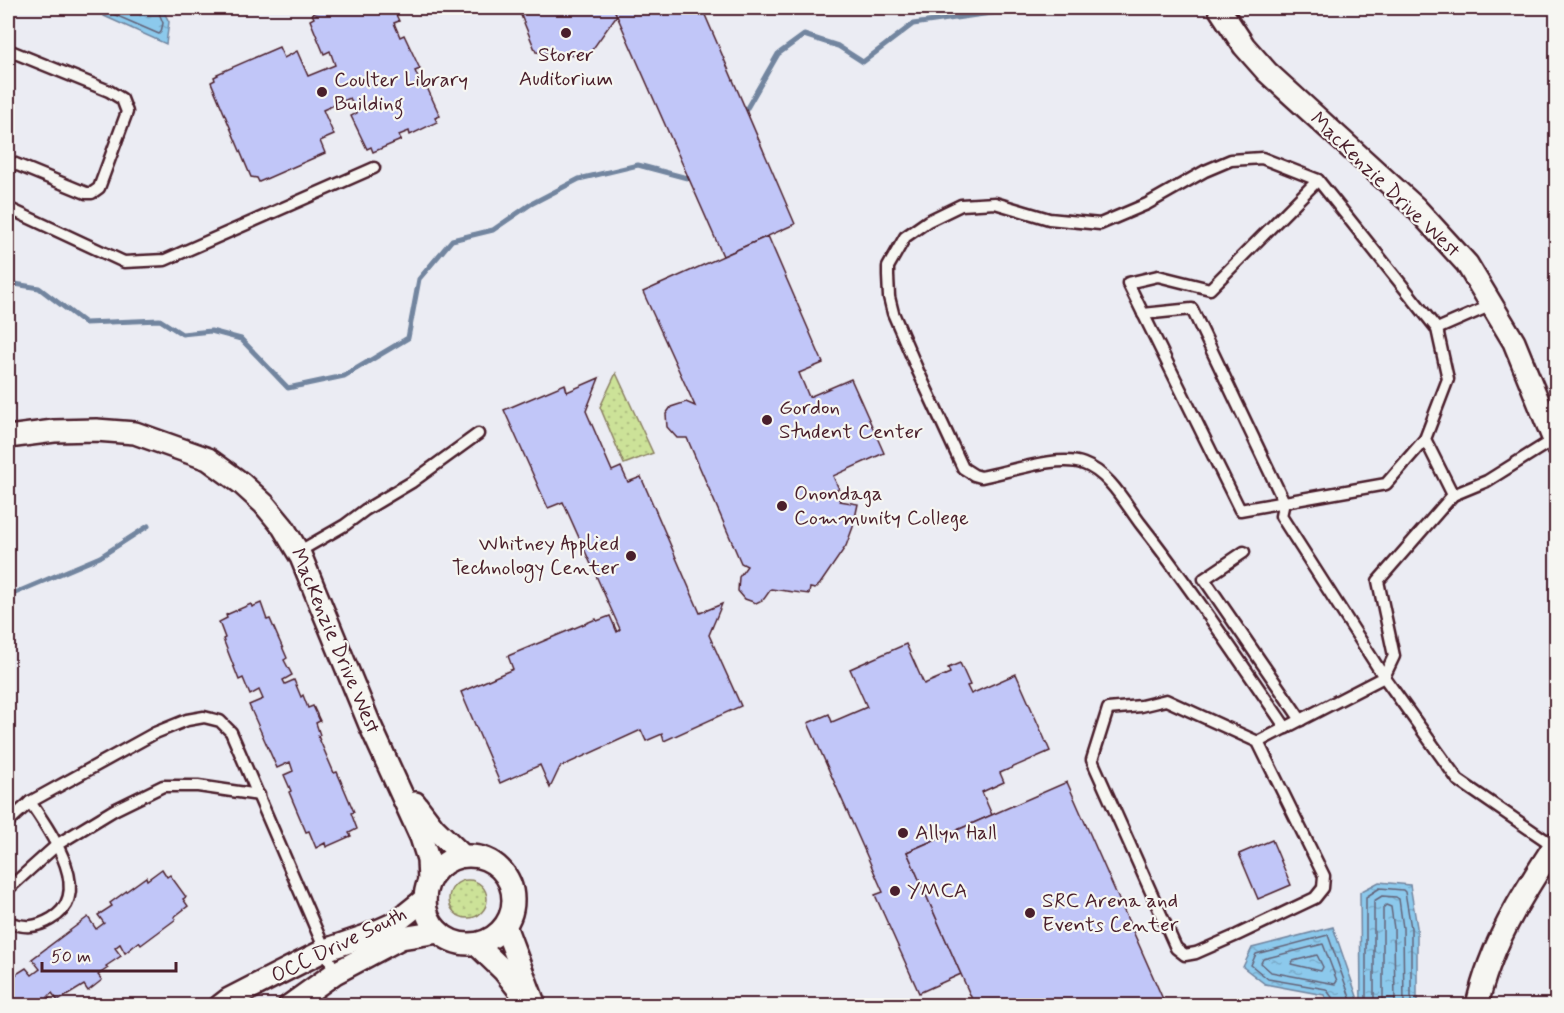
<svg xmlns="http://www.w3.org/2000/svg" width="1564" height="1013" font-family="Mynerve,sans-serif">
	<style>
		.grass { fill: url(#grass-dots); stroke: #8b8062; stroke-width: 1.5 }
		.water { fill: url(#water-ripples); stroke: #72859f; stroke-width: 1.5 }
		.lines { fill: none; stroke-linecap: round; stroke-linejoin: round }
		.shore { stroke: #646378; stroke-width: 1.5 }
		.stream { stroke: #72859f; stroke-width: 5 }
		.building { fill: #c1c6f8; stroke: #4a1f2b; stroke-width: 1.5 }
		.service-casing { stroke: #4a1f2b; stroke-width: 15 }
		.minor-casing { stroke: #4a1f2b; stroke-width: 26 }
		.service { stroke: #f6f6f2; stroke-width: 10 }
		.minor { stroke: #f6f6f2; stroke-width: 21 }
		.poi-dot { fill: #4a1f2b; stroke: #f6f6f2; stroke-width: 2 }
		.labels { text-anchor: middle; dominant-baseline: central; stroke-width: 4.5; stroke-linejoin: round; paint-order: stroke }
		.poi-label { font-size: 21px; fill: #4a1f2b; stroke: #f6f6f2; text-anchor: start }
		.street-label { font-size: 21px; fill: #4a1f2b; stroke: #f6f6f2 }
	</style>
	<defs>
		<pattern id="grass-dots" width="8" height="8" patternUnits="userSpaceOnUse" patternTransform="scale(1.5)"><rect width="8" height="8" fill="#cce298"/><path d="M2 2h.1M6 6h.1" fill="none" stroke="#b1c183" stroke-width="1.8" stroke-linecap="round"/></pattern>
		<pattern id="water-ripples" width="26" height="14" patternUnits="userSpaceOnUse" patternTransform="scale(1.5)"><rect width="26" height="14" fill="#8cc9ec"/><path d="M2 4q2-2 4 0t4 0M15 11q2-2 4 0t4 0" fill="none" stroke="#7aaccb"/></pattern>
	</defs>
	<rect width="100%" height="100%" fill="#ebecf3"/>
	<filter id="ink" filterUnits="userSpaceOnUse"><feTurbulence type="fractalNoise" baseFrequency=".0167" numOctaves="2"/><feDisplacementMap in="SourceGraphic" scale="12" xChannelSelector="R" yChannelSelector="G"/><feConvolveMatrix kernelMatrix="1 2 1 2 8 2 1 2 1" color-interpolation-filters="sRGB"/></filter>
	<g filter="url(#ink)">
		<!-- grass -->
		<g class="grass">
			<path d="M 616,373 L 653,453 L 624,464 L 600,407 Z"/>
			<circle cx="468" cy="899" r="19"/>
		</g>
		<!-- water -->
		<g class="water">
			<path d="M 107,8 L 162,8 L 169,22 L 166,44 L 104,16 Z"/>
			<path d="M 1379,882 L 1410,885 L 1417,927 L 1417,1005 L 1361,1005 L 1360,892 Z"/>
			<path d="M 1333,927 L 1360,1005 L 1330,1005 L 1324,995 L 1265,984 L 1243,967 L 1252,948 Z"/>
		</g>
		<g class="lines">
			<!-- shore -->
			<g class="shore">
				<path d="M 112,8 L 113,14 L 159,34 L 161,32 L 163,23 L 157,8"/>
				<path d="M 1323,944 L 1337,981 L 1335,984 L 1271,972 L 1261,963 L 1263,959 Z"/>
				<path d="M 1317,955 L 1323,967 L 1321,971 L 1291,964 L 1293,961 Z"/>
				<path d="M 1335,1006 L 1334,1000 L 1326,989 L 1268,979 L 1251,965 L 1256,954 L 1328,935 L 1353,1006"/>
				<path d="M 1366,1006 L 1366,897 L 1380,888 L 1403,890 L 1405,892 L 1411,928 L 1411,1006"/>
				<path d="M 1374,1006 L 1374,901 L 1382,896 L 1396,897 L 1399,899 L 1403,928 L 1404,1006"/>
				<path d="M 1383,1006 L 1383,908 L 1386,905 L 1391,907 L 1394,929 L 1395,1006"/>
			</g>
			<!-- stream -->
			<g class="stream">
				<path d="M 743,115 L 778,54 L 804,35 L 838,46 L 863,62 L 913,24 L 1027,8"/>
				<path d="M 8,277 L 15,284 L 39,288 L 85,323 L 160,320 L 182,334 L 211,331 L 241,339 L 288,388 L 344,376 L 408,338 L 419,279 L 452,240 L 493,230 L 531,204 L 579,179 L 638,165 L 687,178 L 692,173"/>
				<path d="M 8,596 L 100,557 L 148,526"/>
			</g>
		</g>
		<!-- building -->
		<g class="building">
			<path d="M 327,8 L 393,8 L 399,21 L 394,23 L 400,37 L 404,35 L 420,69 L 415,71 L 420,82 L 415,84 L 417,86 L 425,83 L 440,116 L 435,118 L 437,122 L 410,135 L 409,131 L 399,135 L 401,140 L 373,152 L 371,147 L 367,149 L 351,116 L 357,113 L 350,98 L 323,110 L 334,135 L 320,141 L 325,153 L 259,182 L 257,178 L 251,177 L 211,82 L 215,80 L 214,77 L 218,75 L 217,74 L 279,47 L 284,58 L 297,51 L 308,76 L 335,65 L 330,51 L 324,54 L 310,20 L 314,18 L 312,14 Z"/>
			<path d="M 518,8 L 613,8 L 617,15 L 587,57 L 536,52 Z"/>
			<path d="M 618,8 L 702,8 L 795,224 L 723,256 L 614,9 Z"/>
			<path d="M 768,236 L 823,363 L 799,373 L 809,397 L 851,379 L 884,453 L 833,476 L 839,489 L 835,491 L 840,501 L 858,504 L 853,527 L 846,546 L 820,584 L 815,589 L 810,588 L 809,594 L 771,589 L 764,599 L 756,603 L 745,599 L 738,591 L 739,577 L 747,566 L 741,563 L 687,438 L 677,438 L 667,427 L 666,414 L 671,407 L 686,402 L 695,406 L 643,292 Z"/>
			<path d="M 599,378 L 586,411 L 612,471 L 621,467 L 628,482 L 641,477 L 700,613 L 722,604 L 709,635 L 741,706 L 664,741 L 662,734 L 646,741 L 641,730 L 560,767 L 550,788 L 540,765 L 500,783 L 461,692 L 513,669 L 508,656 L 596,619 L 597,621 L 610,616 L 617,632 L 620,629 L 563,502 L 548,508 L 504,410 L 565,384 L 567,392 Z"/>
			<path d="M 261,603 L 267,620 L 270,619 L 287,658 L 284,660 L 292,675 L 283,680 L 285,684 L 294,680 L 301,697 L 303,695 L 308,708 L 313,706 L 320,721 L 316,723 L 320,735 L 318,736 L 334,773 L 337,772 L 354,812 L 351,813 L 357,829 L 349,833 L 351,836 L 326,847 L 325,843 L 316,848 L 309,831 L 306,832 L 289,792 L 291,791 L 284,775 L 293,771 L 290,762 L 277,768 L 249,705 L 263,699 L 259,690 L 250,695 L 243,678 L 239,680 L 223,639 L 225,638 L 219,622 L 227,618 L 226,615 L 251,604 L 252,607 Z"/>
			<path d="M 906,644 L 924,684 L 950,673 L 948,668 L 960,663 L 970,685 L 967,686 L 971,694 L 1016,674 L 1050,751 L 1000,773 L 1004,782 L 982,792 L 992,815 L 907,852 L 961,974 L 919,993 L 875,895 L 883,892 L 808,723 L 829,714 L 832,722 L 867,707 L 850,669 Z"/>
			<path d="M 1067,782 L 1166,1006 L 975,1006 L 907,852 Z"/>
			<path d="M 1272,840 L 1291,885 L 1258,899 L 1239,854 Z"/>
			<path d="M 162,869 L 167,877 L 170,875 L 186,897 L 183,899 L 188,906 L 174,917 L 176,919 L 141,945 L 139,942 L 125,953 L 120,944 L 115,948 L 121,956 L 106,966 L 108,968 L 98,975 L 102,980 L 88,991 L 84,985 L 58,1001 L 52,993 L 48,997 L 53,1004 L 51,1006 L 8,1006 L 8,977 L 11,975 L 12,977 L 26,968 L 32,975 L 40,969 L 32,959 L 88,917 L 96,929 L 104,923 L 98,915 L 112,906 L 110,903 L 146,877 L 147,880 Z"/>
		</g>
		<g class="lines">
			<defs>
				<g id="service">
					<path d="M 8,50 L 109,91 L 122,99 L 127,112 L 99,188 L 92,193 L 86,193 L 8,161"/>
					<path d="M 1318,180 L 1210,289 L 1158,276 L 1128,283 L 1240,510 L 1386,484 L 1425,439"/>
					<path d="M 8,208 L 124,262 L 165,260 L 374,168"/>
					<path d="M 1143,314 L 1192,309 L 1284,502 L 1281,516 L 1384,677 L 1258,742 L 1166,700 L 1141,706 L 1108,709 L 1092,760 L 1176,948 L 1185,955 L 1196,953 L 1237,935 L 1315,898 L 1323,888 L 1324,876 L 1258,742"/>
					<path d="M 1437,329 L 1448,379 L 1425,439 L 1453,495 L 1378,581 L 1394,656 L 1384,677 L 1458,780 L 1554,846"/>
					<path d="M 1453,495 L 1487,481 L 1554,439"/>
					<path d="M 298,552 L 345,525 L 365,510 L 412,482 L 478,434"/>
					<path d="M 1244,552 L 1204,579 L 1301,720"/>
					<path d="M 1286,728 C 1238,659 1192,589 1140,523 C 1125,503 1109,473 1084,464 C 1059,454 1009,472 981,477 L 974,475 L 963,468 L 918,371 L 893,313 L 889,297 L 888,276 L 888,267 L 905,237 L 928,221 L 961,205 L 995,203 L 1049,219 L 1100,224 L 1147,204 L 1205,171 L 1231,160 L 1262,158 L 1318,180 L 1437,329 L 1492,305"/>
					<path d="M 8,822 L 30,802 L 155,733 L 187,720 L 204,717 L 220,721 L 231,732 L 335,973"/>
					<path d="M 8,889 L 58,844 L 114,810 L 163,786 L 198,786 L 259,795"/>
					<path d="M 8,922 C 24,928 36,928 51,919 C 96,894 49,830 30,802"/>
				</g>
				<g id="minor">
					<path d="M 1219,8 L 1244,46 L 1267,72 L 1415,207 L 1467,264 L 1514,342 L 1556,445"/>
					<path d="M 8,437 L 54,431 L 96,430 L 135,433 L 208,459 L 241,483 L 264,504 L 283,527 L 301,557 L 370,725 L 421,837 L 428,859 L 429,881"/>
					<path d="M 415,803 L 434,828 L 463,856"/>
					<circle cx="469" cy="900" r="44"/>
					<path d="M 505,926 L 535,1006"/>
					<path d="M 476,944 L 504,971 L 526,999"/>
					<path d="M 220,1006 L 229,999 L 325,950 L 366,936 L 395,923 L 425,899"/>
					<path d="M 289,1006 L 335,973 L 401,938 L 439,932"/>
					<path d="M 1477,1006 C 1480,992 1484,978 1489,965 C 1505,921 1531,882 1556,843"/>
				</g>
			</defs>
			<!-- service casing -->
			<use href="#service" class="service-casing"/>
			<!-- minor casing -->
			<use href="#minor" class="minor-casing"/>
			<!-- service -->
			<use href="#service" class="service"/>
			<!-- minor -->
			<use href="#minor" class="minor"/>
		</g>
	</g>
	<!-- markers -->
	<g class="poi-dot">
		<circle cx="566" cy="33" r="6"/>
		<circle cx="322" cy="92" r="6"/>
		<circle cx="767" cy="420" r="6"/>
		<circle cx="782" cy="506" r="6"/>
		<circle cx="631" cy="556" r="6"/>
		<circle cx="903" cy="833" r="6"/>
		<circle cx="895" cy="891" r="6"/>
		<circle cx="1030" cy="913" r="6"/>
	</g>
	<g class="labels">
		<!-- poi labels -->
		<g class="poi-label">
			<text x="566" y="55" text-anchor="middle">Storer<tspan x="566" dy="24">Auditorium</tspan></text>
			<text x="334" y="80">Coulter Library<tspan x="334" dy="24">Building</tspan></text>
			<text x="779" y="408">Gordon<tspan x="779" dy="24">Student Center</tspan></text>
			<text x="794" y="494">Onondaga<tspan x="794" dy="24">Community College</tspan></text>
			<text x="619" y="544" text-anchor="end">Whitney Applied<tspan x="619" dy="24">Technology Center</tspan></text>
			<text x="915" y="833">Allyn Hall</text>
			<text x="907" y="891">YMCA</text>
			<text x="1042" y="901">SRC Arena and<tspan x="1042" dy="24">Events Center</tspan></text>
		</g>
		<!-- street labels -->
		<g class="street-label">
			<text transform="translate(1385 185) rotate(44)">MacKenzie Drive West</text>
			<text transform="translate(335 641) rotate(67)">MacKenzie Drive West</text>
			<text transform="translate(339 945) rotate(-26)">OCC Drive South</text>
		</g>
	</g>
	<!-- margin -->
	<rect width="1564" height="1013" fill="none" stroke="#f6f6f2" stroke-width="30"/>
	<rect x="15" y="15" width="1534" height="983" fill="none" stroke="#4a1f2b" stroke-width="2" filter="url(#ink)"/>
	<!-- scale -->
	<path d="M42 962v9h134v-9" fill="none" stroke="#4a1f2b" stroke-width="3"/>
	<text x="51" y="962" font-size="18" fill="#4a1f2b" stroke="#f6f6f2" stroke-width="4.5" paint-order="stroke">50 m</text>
</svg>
